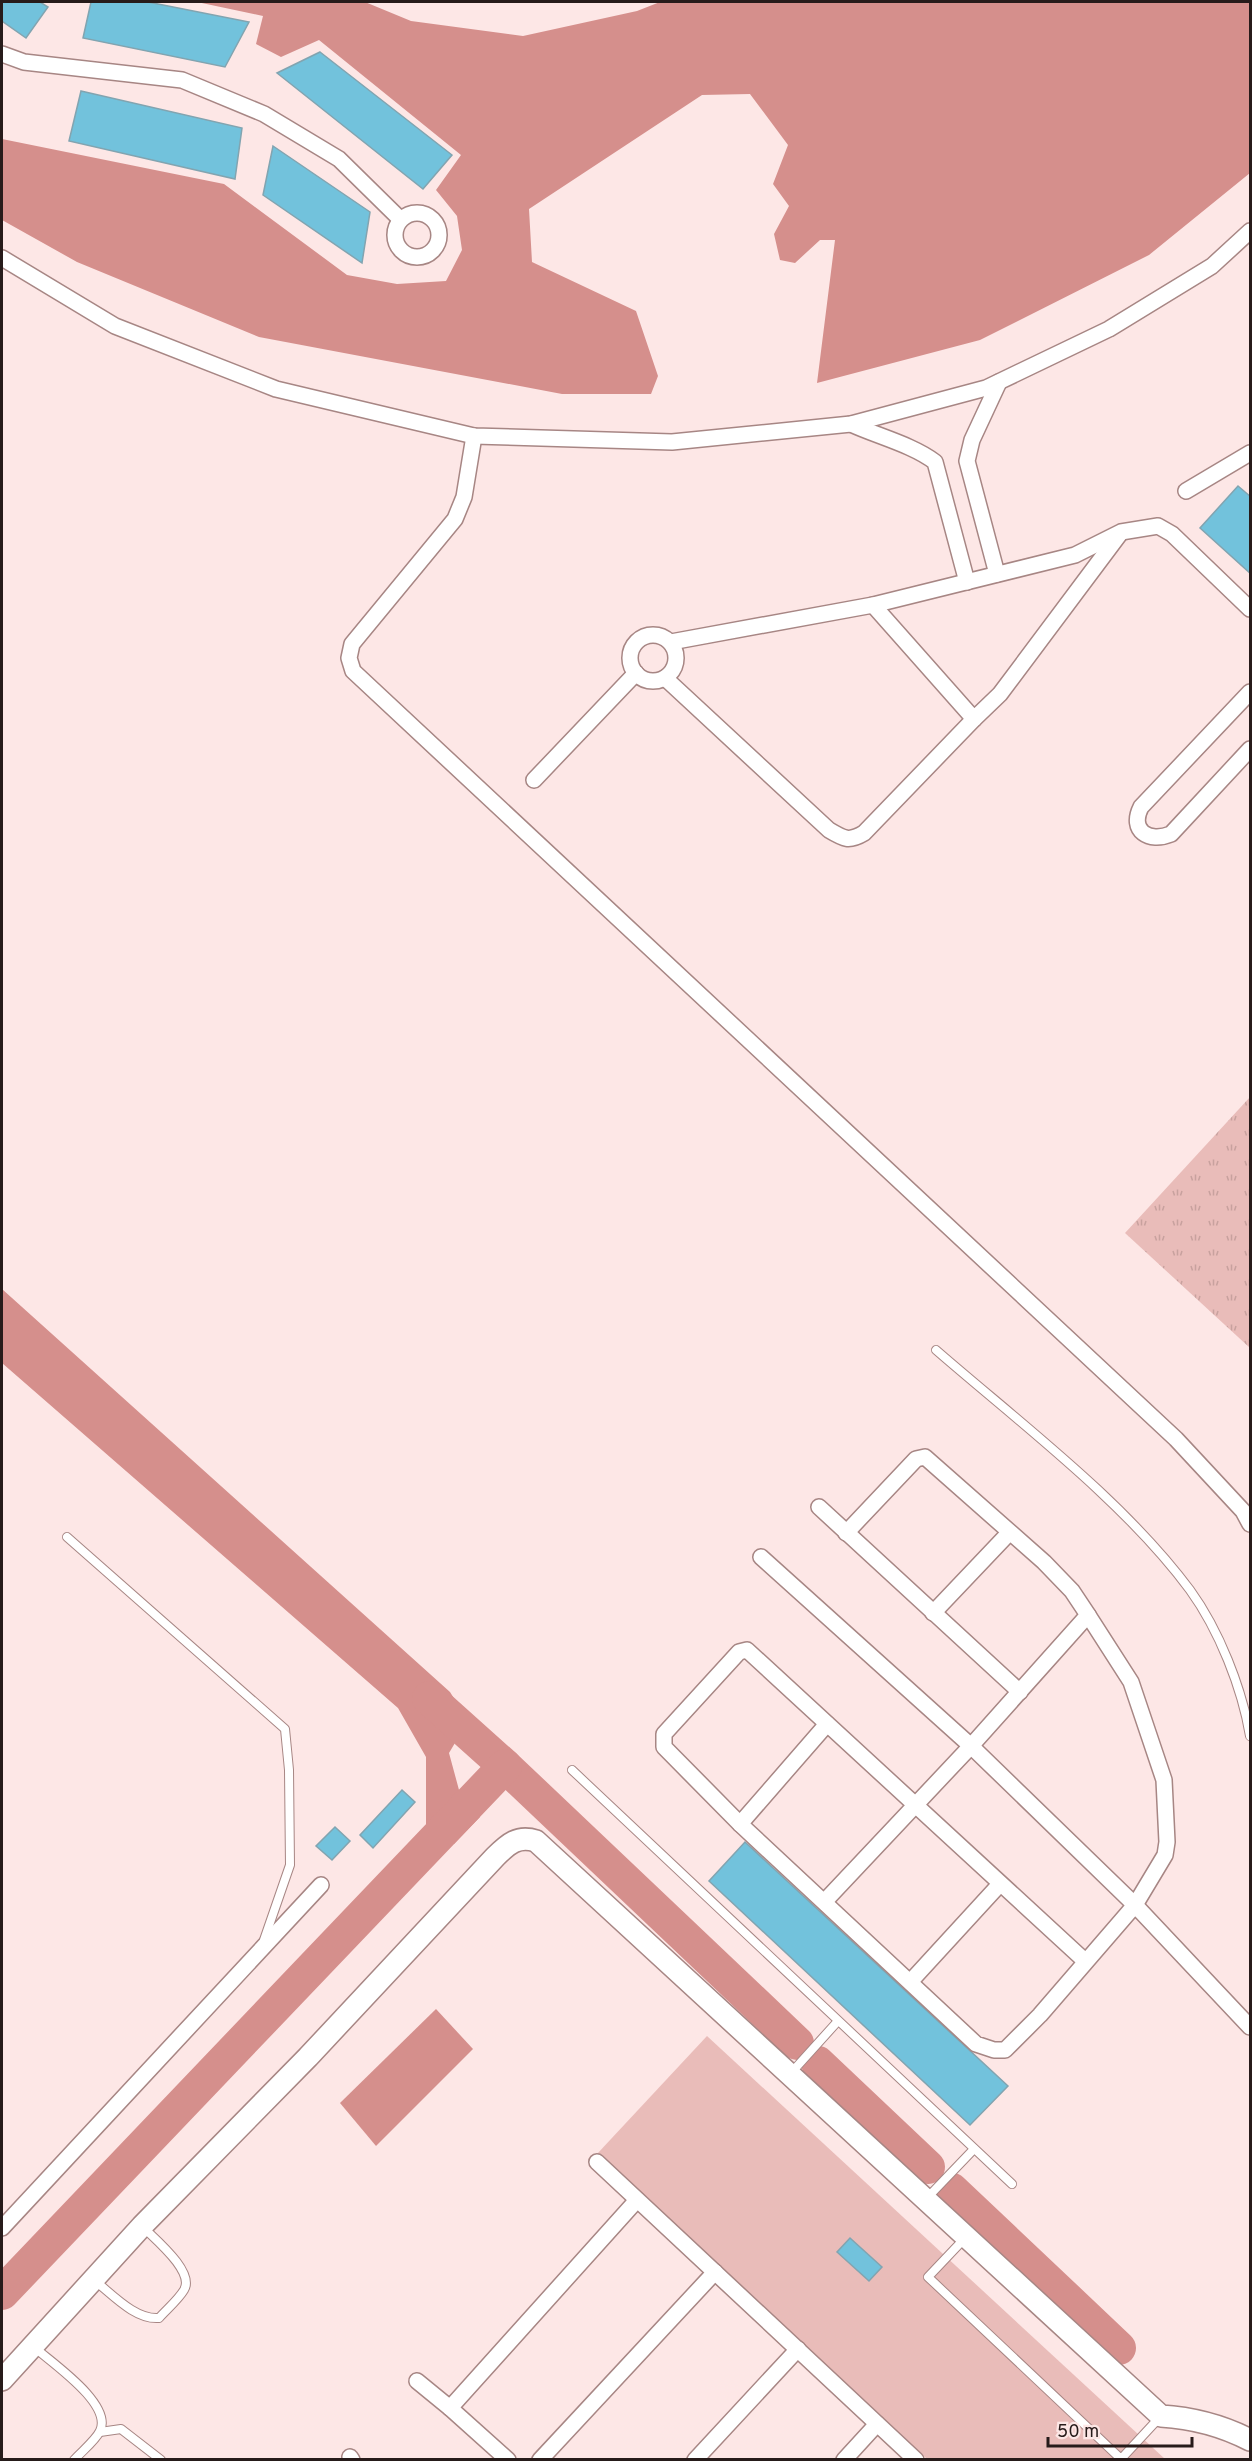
<svg xmlns="http://www.w3.org/2000/svg" width="1252" height="2461" font-family="Overpass,sans-serif">
	<style>
		.park { fill: url(#park-tufts) }
		.garden { fill: #e9bcb9 }
		.water { fill: #d58f8c }
		.lines { fill: none; stroke-linecap: round; stroke-linejoin: round }
		.river { stroke: #d58f8c; stroke-width: 34 }
		.building { fill: #72c2dc; stroke: #82a4b0; stroke-width: 1.5 }
		.service-casing { stroke: #a78684; stroke-width: 10 }
		.minor-casing { stroke: #a78684; stroke-width: 18 }
		.secondary-casing { stroke: #a78684; stroke-width: 24 }
		.service { stroke: #fff; stroke-width: 8 }
		.minor { stroke: #fff; stroke-width: 15 }
		.secondary { stroke: #fff; stroke-width: 21 }
	</style>
	<defs>
		<pattern id="park-tufts" width="24" height="20" patternUnits="userSpaceOnUse" patternTransform="scale(1.5)"><rect width="24" height="20" fill="#e9bcb9"/><path d="M3 7l-1-3M5 7V3M7 7l1-3M15 17l-1-3M17 17v-4M19 17l1-3" fill="none" stroke="#c8a19e"/></pattern>
	</defs>
	<rect width="100%" height="100%" fill="#fde7e6"/>
	<!-- park -->
	<path class="park" d="M 1250,1097 L 1250,1348 L 1125,1233 Z"/>
	<!-- garden -->
	<path class="garden" d="M 707,2036 L 1165,2459 L 927,2459 L 597,2154 Z"/>
	<!-- water -->
	<g class="water">
		<path d="M 197,2 L 365,2 L 411,21 L 523,36 L 637,11 L 660,2 L 1250,2 L 1250,173 L 1149,255 L 980,340 L 817,383 L 835,240 L 820,240 L 795,263 L 780,260 L 774,234 L 789,206 L 773,184 L 788,145 L 750,94 L 702,95 L 529,209 L 532,262 L 636,311 L 658,376 L 651,394 L 562,394 L 259,337 L 77,262 L 2,220 L 2,139 L 224,184 L 347,275 L 397,284 L 446,281 L 462,250 L 457,216 L 436,190 L 461,155 L 319,40 L 281,57 L 256,44 L 263,16 Z"/>
		<path d="M 2,1289 L 450,1692 L 468,1721 L 449,1753 L 462,1801 L 480,1817 L 454,1844 L 426,1824 L 426,1757 L 398,1708 L 2,1363 Z"/>
		<path d="M 436,2009 L 473,2049 L 376,2146 L 340,2103 Z"/>
	</g>
	<g class="lines">
		<!-- river -->
		<g class="river">
			<path d="M 429,1698 L 505,1766 L 797,2043"/>
			<path d="M 818,2063 L 928,2167"/>
			<path d="M 952,2190 L 1119,2348"/>
			<path d="M 2,2293 L 505,1766"/>
		</g>
	</g>
	<!-- building -->
	<g class="building">
		<path d="M 2,2 L 40,2 L 48,7 L 26,38 L 2,21 Z"/>
		<path d="M 91,2 L 148,2 L 249,22 L 225,67 L 83,38 Z"/>
		<path d="M 320,52 L 452,155 L 423,189 L 277,73 Z"/>
		<path d="M 81,91 L 242,128 L 235,179 L 69,141 Z"/>
		<path d="M 273,146 L 370,212 L 362,263 L 263,195 Z"/>
		<path d="M 1238,486 L 1251,497 L 1251,574 L 1200,528 Z"/>
		<path d="M 402,1790 L 415,1802 L 373,1848 L 360,1835 Z"/>
		<path d="M 335,1827 L 350,1841 L 332,1860 L 316,1846 Z"/>
		<path d="M 745,1842 L 1008,2086 L 970,2125 L 709,1881 Z"/>
		<path d="M 850,2238 L 882,2267 L 869,2281 L 837,2252 Z"/>
	</g>
	<g class="lines">
		<defs>
			<g id="service">
				<path d="M 936,1350 C 1020,1423 1124,1501 1190,1590 C 1219,1630 1242,1688 1250,1736"/>
				<path d="M 67,1537 L 285,1729 L 289,1770 L 290,1865 L 264,1940"/>
				<path d="M 572,1770 L 1012,2184"/>
				<path d="M 791,2073 L 838,2021"/>
				<path d="M 927,2198 L 974,2149"/>
				<path d="M 966,2237 L 928,2277 L 1121,2459 L 1160,2417"/>
				<path d="M 94,2280 C 112,2294 135,2320 159,2318 C 167,2309 178,2300 184,2290 C 195,2272 156,2240 143,2227"/>
				<path d="M 34,2347 C 52,2363 113,2404 100,2431 C 95,2441 82,2451 74,2460"/>
				<path d="M 100,2432 L 121,2429 L 161,2460"/>
			</g>
			<g id="minor">
				<path d="M 2,54 L 24,62 L 182,80 L 264,114 L 339,159 L 400,219"/>
				<circle cx="417" cy="235" r="22"/>
				<path d="M 2,258 L 115,326 L 276,389 L 474,436 L 672,442 L 851,424 L 986,388 L 1109,329 L 1212,266 L 1250,231"/>
				<path d="M 851,424 C 877,436 913,445 935,462 L 967,582"/>
				<path d="M 474,436 L 464,497 L 455,519 L 352,644 L 349,658 L 353,671 L 1176,1439 L 1243,1511 L 1250,1524"/>
				<path d="M 1186,491 L 1250,453"/>
				<path d="M 997,574 L 967,461 L 972,440 L 999,382"/>
				<path d="M 873,605 L 974,719 L 1000,694 L 1119,535"/>
				<circle cx="653" cy="658" r="23"/>
				<path d="M 671,642 L 873,605 L 1075,555 L 1121,532 L 1158,526 L 1172,534 L 1250,609"/>
				<path d="M 665,678 L 829,830 C 844,839 849,842 864,833 L 974,719"/>
				<path d="M 1250,692 L 1141,807 C 1129,831 1149,843 1171,834 L 1250,749"/>
				<path d="M 534,780 L 636,673"/>
				<path d="M 819,1507 L 1020,1692"/>
				<path d="M 761,1557 L 971,1746 L 1135,1905 L 1165,1855 L 1167,1842 L 1164,1780 L 1131,1682 L 1088,1615"/>
				<path d="M 933,1613 L 1009,1533"/>
				<path d="M 740,1824 L 827,1724"/>
				<path d="M 825,1901 L 971,1746 L 1088,1615 L 1072,1591 L 1044,1562 L 925,1457 L 916,1459 L 846,1533"/>
				<path d="M 1085,1961 L 747,1650 L 739,1652 L 664,1734 L 664,1747 L 740,1824 L 976,2044 L 994,2050 L 1005,2050 L 1040,2015 L 1135,1905 L 1250,2027"/>
				<path d="M 911,1981 L 1000,1884"/>
				<path d="M 597,2162 L 916,2460"/>
				<path d="M 2,2228 L 321,1885"/>
				<path d="M 417,2381 L 450,2408"/>
				<path d="M 350,2457 L 352,2460"/>
				<path d="M 508,2460 L 450,2408 L 637,2200"/>
				<path d="M 540,2460 L 715,2272"/>
				<path d="M 695,2460 L 798,2349"/>
				<path d="M 844,2460 L 877,2424"/>
			</g>
			<path id="secondary" d="M 2,2380 L 142,2226 L 308,2057 L 495,1857 C 508,1844 518,1835 536,1841 L 1161,2416 C 1194,2418 1221,2425 1250,2440"/>
		</defs>
		<!-- service casing -->
		<use href="#service" class="service-casing"/>
		<!-- minor casing -->
		<use href="#minor" class="minor-casing"/>
		<!-- secondary casing -->
		<use href="#secondary" class="secondary-casing"/>
		<!-- service -->
		<use href="#service" class="service"/>
		<!-- minor -->
		<use href="#minor" class="minor"/>
		<!-- secondary -->
		<use href="#secondary" class="secondary"/>
	</g>
	<!-- border -->
	<rect width="1252" height="2461" fill="none" stroke="#271b1a" stroke-width="6"/>
	<!-- scale -->
	<path d="M1048 2437v9h144v-9" fill="none" stroke="#271b1a" stroke-width="3"/>
	<text x="1057" y="2437" font-size="18" fill="#271b1a" stroke="#fde7e6" stroke-width="4.5" paint-order="stroke">50 m</text>
</svg>
